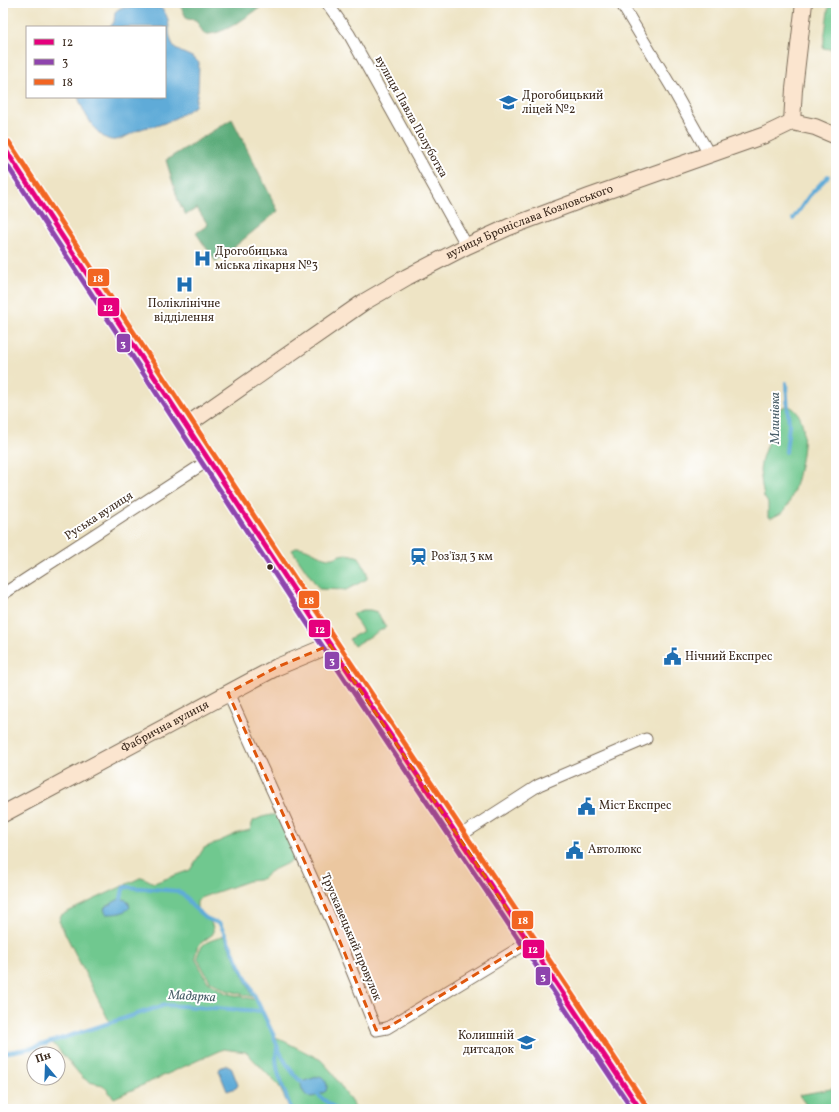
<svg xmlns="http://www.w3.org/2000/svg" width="839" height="1112" font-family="Vollkorn,serif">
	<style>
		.green { fill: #70c88f; stroke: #567956 }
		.forest { fill: #5cac7a; stroke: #4c6b4c }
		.water { fill: #5fabd8; stroke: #4d6a7b }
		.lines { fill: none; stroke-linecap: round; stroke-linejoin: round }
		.stream { stroke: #5fabd8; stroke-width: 4 }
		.street-casing { stroke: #7a6b58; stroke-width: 13 }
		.secondary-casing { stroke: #7a6b58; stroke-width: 18 }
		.street { stroke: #fff; stroke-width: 11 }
		.secondary { stroke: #fbe5cf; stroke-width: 16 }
		.bus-1-casing { stroke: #fff; stroke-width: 8 }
		.bus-2-casing { stroke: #fff; stroke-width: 8 }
		.bus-3-casing { stroke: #fff; stroke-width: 8 }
		.bus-1 { stroke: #e5007d; stroke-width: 5 }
		.bus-2 { stroke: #8e44ad; stroke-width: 5 }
		.bus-3 { stroke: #f26522; stroke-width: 5 }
		.marked { fill: #df570d; fill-opacity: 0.2; stroke: #df570d; stroke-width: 3; stroke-dasharray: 8 5; stroke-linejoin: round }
		.bus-dot { fill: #3b2a1e; stroke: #fff; stroke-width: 1.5 }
		.labels { text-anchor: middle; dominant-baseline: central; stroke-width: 4; stroke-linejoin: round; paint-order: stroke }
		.poi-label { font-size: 12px; fill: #3b2a1e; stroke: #fff; text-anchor: start }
		.street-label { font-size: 12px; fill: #3b2a1e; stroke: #fff }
		.water-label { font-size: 13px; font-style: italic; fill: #495e68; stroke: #fff }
		.line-badge { stroke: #fff; stroke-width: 1.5 }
		.badge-label { font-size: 11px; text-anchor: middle; font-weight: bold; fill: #fff }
	</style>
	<rect width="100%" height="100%" fill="#fff"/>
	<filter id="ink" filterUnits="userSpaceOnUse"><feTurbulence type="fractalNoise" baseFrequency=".025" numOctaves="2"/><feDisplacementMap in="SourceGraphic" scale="8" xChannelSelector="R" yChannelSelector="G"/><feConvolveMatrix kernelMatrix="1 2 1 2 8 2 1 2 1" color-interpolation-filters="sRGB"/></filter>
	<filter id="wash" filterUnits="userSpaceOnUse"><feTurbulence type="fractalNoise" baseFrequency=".012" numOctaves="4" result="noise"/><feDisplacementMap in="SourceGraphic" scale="16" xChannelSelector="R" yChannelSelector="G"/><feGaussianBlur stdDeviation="0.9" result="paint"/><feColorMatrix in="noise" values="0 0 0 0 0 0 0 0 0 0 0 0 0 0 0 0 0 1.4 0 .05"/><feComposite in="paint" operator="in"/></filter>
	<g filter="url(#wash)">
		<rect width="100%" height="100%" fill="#eee4c5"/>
		<!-- green -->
		<g class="green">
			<path d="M 829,3 L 836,4 L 836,50 L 823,48 Z"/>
			<path d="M 787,405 C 797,409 801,417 803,427 C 806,444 796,497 784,511 C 781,514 775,516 771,518 L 768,517 L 768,503 L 764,497 L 762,486 L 760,470 L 762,458 L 779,409 Z"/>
			<path d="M 298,547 C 309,548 317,556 328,558 C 333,559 336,557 340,555 C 347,553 353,555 359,557 L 367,573 L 367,579 L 346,590 L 319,589 L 292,550 Z"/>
			<path d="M 363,610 L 370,610 L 377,612 L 386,627 L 354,646 L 349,639 L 363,631 L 352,614 Z"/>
			<path d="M 271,815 L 275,815 L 278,817 L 294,852 L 295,855 L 292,861 L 269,872 L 264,878 L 258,880 L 248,881 L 200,898 L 197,902 L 197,910 C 205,918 215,921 213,934 L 201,943 L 197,948 L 195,958 L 208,982 L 226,993 L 257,1000 L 274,1036 L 321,1060 L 330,1070 L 356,1109 L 290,1109 L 279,1086 L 246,1052 L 223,1049 L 114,1098 L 103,1085 L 89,1082 L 82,1077 L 52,1042 L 110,1023 L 59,921 L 61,915 L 142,877 L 154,883 L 190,870 L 204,848 L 238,833 L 250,830 L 253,821 L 262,817 Z"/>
			<path d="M 224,936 L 253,997 L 226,990 L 210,981 L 197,958 C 201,941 208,942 224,936 Z"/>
			<path d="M 836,1088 L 836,1109 L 809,1109 L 799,1095 Z"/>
		</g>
		<!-- forest -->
		<g class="forest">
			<path d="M 179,3 L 267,3 C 250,14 224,36 204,34 L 196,20 L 187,19 Z"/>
			<path d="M 232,119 L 278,211 L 216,262 L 196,233 L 208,225 L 197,208 L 186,215 L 179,203 L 166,160 Z"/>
		</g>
		<!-- water -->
		<g class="water">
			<path d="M 143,6 L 161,8 C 173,20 166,30 172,43 C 176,52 185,53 192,57 C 195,58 197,61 199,63 L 198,90 L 195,106 C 184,113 172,121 159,125 C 155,127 149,126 144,128 C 134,131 126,138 116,140 C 98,143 83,111 78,97 L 165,97 L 165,27 L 108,27 L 110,27 L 114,22 L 115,12 L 120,8 Z"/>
			<path d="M 121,898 L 128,901 L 130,907 C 125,914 114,914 106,914 L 104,909 L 107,906 Z"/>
			<path d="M 227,1065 L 231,1067 L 238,1085 L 236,1088 L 227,1091 L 219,1071 L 220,1068 Z"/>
			<path d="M 320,1076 C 325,1078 329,1085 326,1091 C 319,1095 308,1102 303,1091 C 301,1088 301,1085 301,1082 Z"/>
		</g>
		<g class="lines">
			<!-- stream -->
			<g class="stream">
				<path d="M 793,219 L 809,196 L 828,176"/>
				<path d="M 786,452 L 789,425 L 786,383"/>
				<path d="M 121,898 L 123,889 L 126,887 L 178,891 L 186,897 L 192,906 L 206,918 L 220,924 L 274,1036 C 278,1052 291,1074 304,1084"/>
				<path d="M 277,1047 C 273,1069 284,1089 291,1109"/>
				<path d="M 3,1053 L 32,1048 L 165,1005 L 262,1011"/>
				<path d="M 314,1092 L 336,1109"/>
			</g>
		</g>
	</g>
	<g filter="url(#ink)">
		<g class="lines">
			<defs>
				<g id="street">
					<path d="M 327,3 L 349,34 L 467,246"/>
					<path d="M 621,3 L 672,88 L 709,154"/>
					<path d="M 3,594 L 209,460"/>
					<path d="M 228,693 L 332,922 L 376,1030 L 387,1028 L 529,942"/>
					<path d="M 458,837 L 539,785 L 646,739"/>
				</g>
				<g id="secondary">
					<path d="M 792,122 L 794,89 L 804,3"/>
					<path d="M 792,122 L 815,127 L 836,136"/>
					<path d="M 3,146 L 311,616 L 640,1109"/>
					<path id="s1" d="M 187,425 L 364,302 L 407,277 L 467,246 L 509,227 L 589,197 L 765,135 L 792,122"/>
					<path id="s2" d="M 3,814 L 277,667 L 330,645"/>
				</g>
			</defs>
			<!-- street casing -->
			<use href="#street" class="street-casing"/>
			<!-- secondary casing -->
			<use href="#secondary" class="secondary-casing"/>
			<!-- street -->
			<use href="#street" class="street"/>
			<!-- secondary -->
			<use href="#secondary" class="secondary"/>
			<defs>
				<path id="bus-1" d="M 3,146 L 311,616 L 640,1109"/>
				<path id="bus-2" d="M 3,159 L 305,620 L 632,1109"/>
				<path id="bus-3" d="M 9,142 L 317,612 L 646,1105"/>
			</defs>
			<!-- bus-1 casing -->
			<use href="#bus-1" class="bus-1-casing"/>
			<!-- bus-2 casing -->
			<use href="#bus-2" class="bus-2-casing"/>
			<!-- bus-3 casing -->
			<use href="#bus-3" class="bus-3-casing"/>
			<!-- bus-1 -->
			<use href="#bus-1" class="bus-1"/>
			<!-- bus-2 -->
			<use href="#bus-2" class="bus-2"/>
			<!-- bus-3 -->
			<use href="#bus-3" class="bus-3"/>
		</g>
	</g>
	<!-- marked area -->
	<path class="marked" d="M 330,645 L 529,942 L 387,1028 L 376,1030 L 332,922 L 228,693 L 277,667 Z"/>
	<!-- icons -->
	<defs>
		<symbol id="school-bare" viewBox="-9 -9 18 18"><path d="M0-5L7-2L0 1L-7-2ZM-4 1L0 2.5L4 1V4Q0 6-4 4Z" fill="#1f6fb2" stroke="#fff" stroke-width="2.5" paint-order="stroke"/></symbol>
		<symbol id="hospital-bare" viewBox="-9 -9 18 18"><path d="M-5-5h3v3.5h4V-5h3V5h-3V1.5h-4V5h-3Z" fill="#1f6fb2" stroke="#fff" stroke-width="2.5" paint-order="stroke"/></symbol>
		<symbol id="station-bare" viewBox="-9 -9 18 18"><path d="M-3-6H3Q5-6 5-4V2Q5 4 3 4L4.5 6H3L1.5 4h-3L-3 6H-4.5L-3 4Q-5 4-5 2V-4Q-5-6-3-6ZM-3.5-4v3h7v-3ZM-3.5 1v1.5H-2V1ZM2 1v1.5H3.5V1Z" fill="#1f6fb2" stroke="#fff" stroke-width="2.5" paint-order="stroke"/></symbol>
		<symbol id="civic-bare" viewBox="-9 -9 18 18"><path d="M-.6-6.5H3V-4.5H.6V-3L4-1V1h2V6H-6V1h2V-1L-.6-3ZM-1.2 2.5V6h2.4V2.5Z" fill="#1f6fb2" stroke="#fff" stroke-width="2.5" paint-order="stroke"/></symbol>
	</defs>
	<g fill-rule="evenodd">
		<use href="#school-bare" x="496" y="90" width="25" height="25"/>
		<use href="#hospital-bare" x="190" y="246" width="25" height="25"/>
		<use href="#hospital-bare" x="172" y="272" width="25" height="25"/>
		<use href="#station-bare" x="406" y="544" width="25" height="25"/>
		<use href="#civic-bare" x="660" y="644" width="25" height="25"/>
		<use href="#civic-bare" x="574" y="794" width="25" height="25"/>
		<use href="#civic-bare" x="562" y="838" width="25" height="25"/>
		<use href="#school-bare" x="514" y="1030" width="25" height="25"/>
	</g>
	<!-- markers -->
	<circle class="bus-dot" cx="270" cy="567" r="3.5"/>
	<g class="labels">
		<!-- poi labels -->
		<g class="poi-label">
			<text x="522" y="96">Дрогобицький<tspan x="522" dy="14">ліцей №2</tspan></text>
			<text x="215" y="252">Дрогобицька<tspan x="215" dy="14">міська лікарня №3</tspan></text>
			<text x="184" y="304" text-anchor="middle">Поліклінічне<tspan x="184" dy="14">відділення</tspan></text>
			<text x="431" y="557">Роз'їзд 3 км</text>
			<text x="685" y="657">Нічний Експрес</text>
			<text x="599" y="806">Міст Експрес</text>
			<text x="588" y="850">Автолюкс</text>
			<text x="514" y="1036" text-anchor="end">Колишній<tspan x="514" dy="14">дитсадок</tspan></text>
		</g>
		<!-- street labels -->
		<g class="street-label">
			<text transform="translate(411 117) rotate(61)">вулиця Павла Полуботка</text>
			<text stroke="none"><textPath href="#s1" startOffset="400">вулиця Броніслава Козловського</textPath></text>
			<text transform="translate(99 516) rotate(-33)">Руська вулиця</text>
			<text stroke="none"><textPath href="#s2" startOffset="184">Фабрична вулиця</textPath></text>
			<text transform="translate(351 937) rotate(67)">Трускавецький провулок</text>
		</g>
		<!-- water labels -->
		<g class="water-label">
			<text transform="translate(776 418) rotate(-90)">Млинівка</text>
			<text transform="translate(192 997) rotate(3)">Мадярка</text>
		</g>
	</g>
	<g class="line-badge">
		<rect x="87" y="268" width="23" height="19" rx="4" fill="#f26522"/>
		<rect x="97" y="297" width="23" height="20" rx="4" fill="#e5007d"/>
		<rect x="116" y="333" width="15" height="20" rx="4" fill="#8e44ad"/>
		<rect x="298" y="590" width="22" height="19" rx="4" fill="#f26522"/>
		<rect x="308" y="619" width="23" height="19" rx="4" fill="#e5007d"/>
		<rect x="324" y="651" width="16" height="19" rx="4" fill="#8e44ad"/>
		<rect x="511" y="910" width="23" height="20" rx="4" fill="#f26522"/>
		<rect x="522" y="939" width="23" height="20" rx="4" fill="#e5007d"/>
		<rect x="535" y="966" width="16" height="20" rx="4" fill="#8e44ad"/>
	</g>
	<g class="badge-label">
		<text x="98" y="282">18</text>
		<text x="108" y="311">12</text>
		<text x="123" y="347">3</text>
		<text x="309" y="604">18</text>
		<text x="320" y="633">12</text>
		<text x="332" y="664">3</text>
		<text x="523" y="924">18</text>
		<text x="533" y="953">12</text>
		<text x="543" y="980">3</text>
	</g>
	<!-- margin -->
	<rect width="839" height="1112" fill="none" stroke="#fff" stroke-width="16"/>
	<!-- legend -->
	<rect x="26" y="26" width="140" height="72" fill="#ffffff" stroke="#b1aaa5"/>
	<rect x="34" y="39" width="20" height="6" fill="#e5007d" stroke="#b1aaa5"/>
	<text x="62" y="46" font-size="12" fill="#3b2a1e">12</text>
	<rect x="34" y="59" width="20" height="6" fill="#8e44ad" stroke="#b1aaa5"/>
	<text x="62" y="66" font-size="12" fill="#3b2a1e">3</text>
	<rect x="34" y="79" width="20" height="6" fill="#f26522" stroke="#b1aaa5"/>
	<text x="62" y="86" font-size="12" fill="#3b2a1e">18</text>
	<!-- north arrow -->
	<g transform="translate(46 1066) rotate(341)"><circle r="19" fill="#ffffff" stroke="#b1aaa5"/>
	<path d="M0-3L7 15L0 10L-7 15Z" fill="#1f6fb2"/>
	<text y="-6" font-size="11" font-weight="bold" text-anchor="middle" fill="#3b2a1e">Пн</text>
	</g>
</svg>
